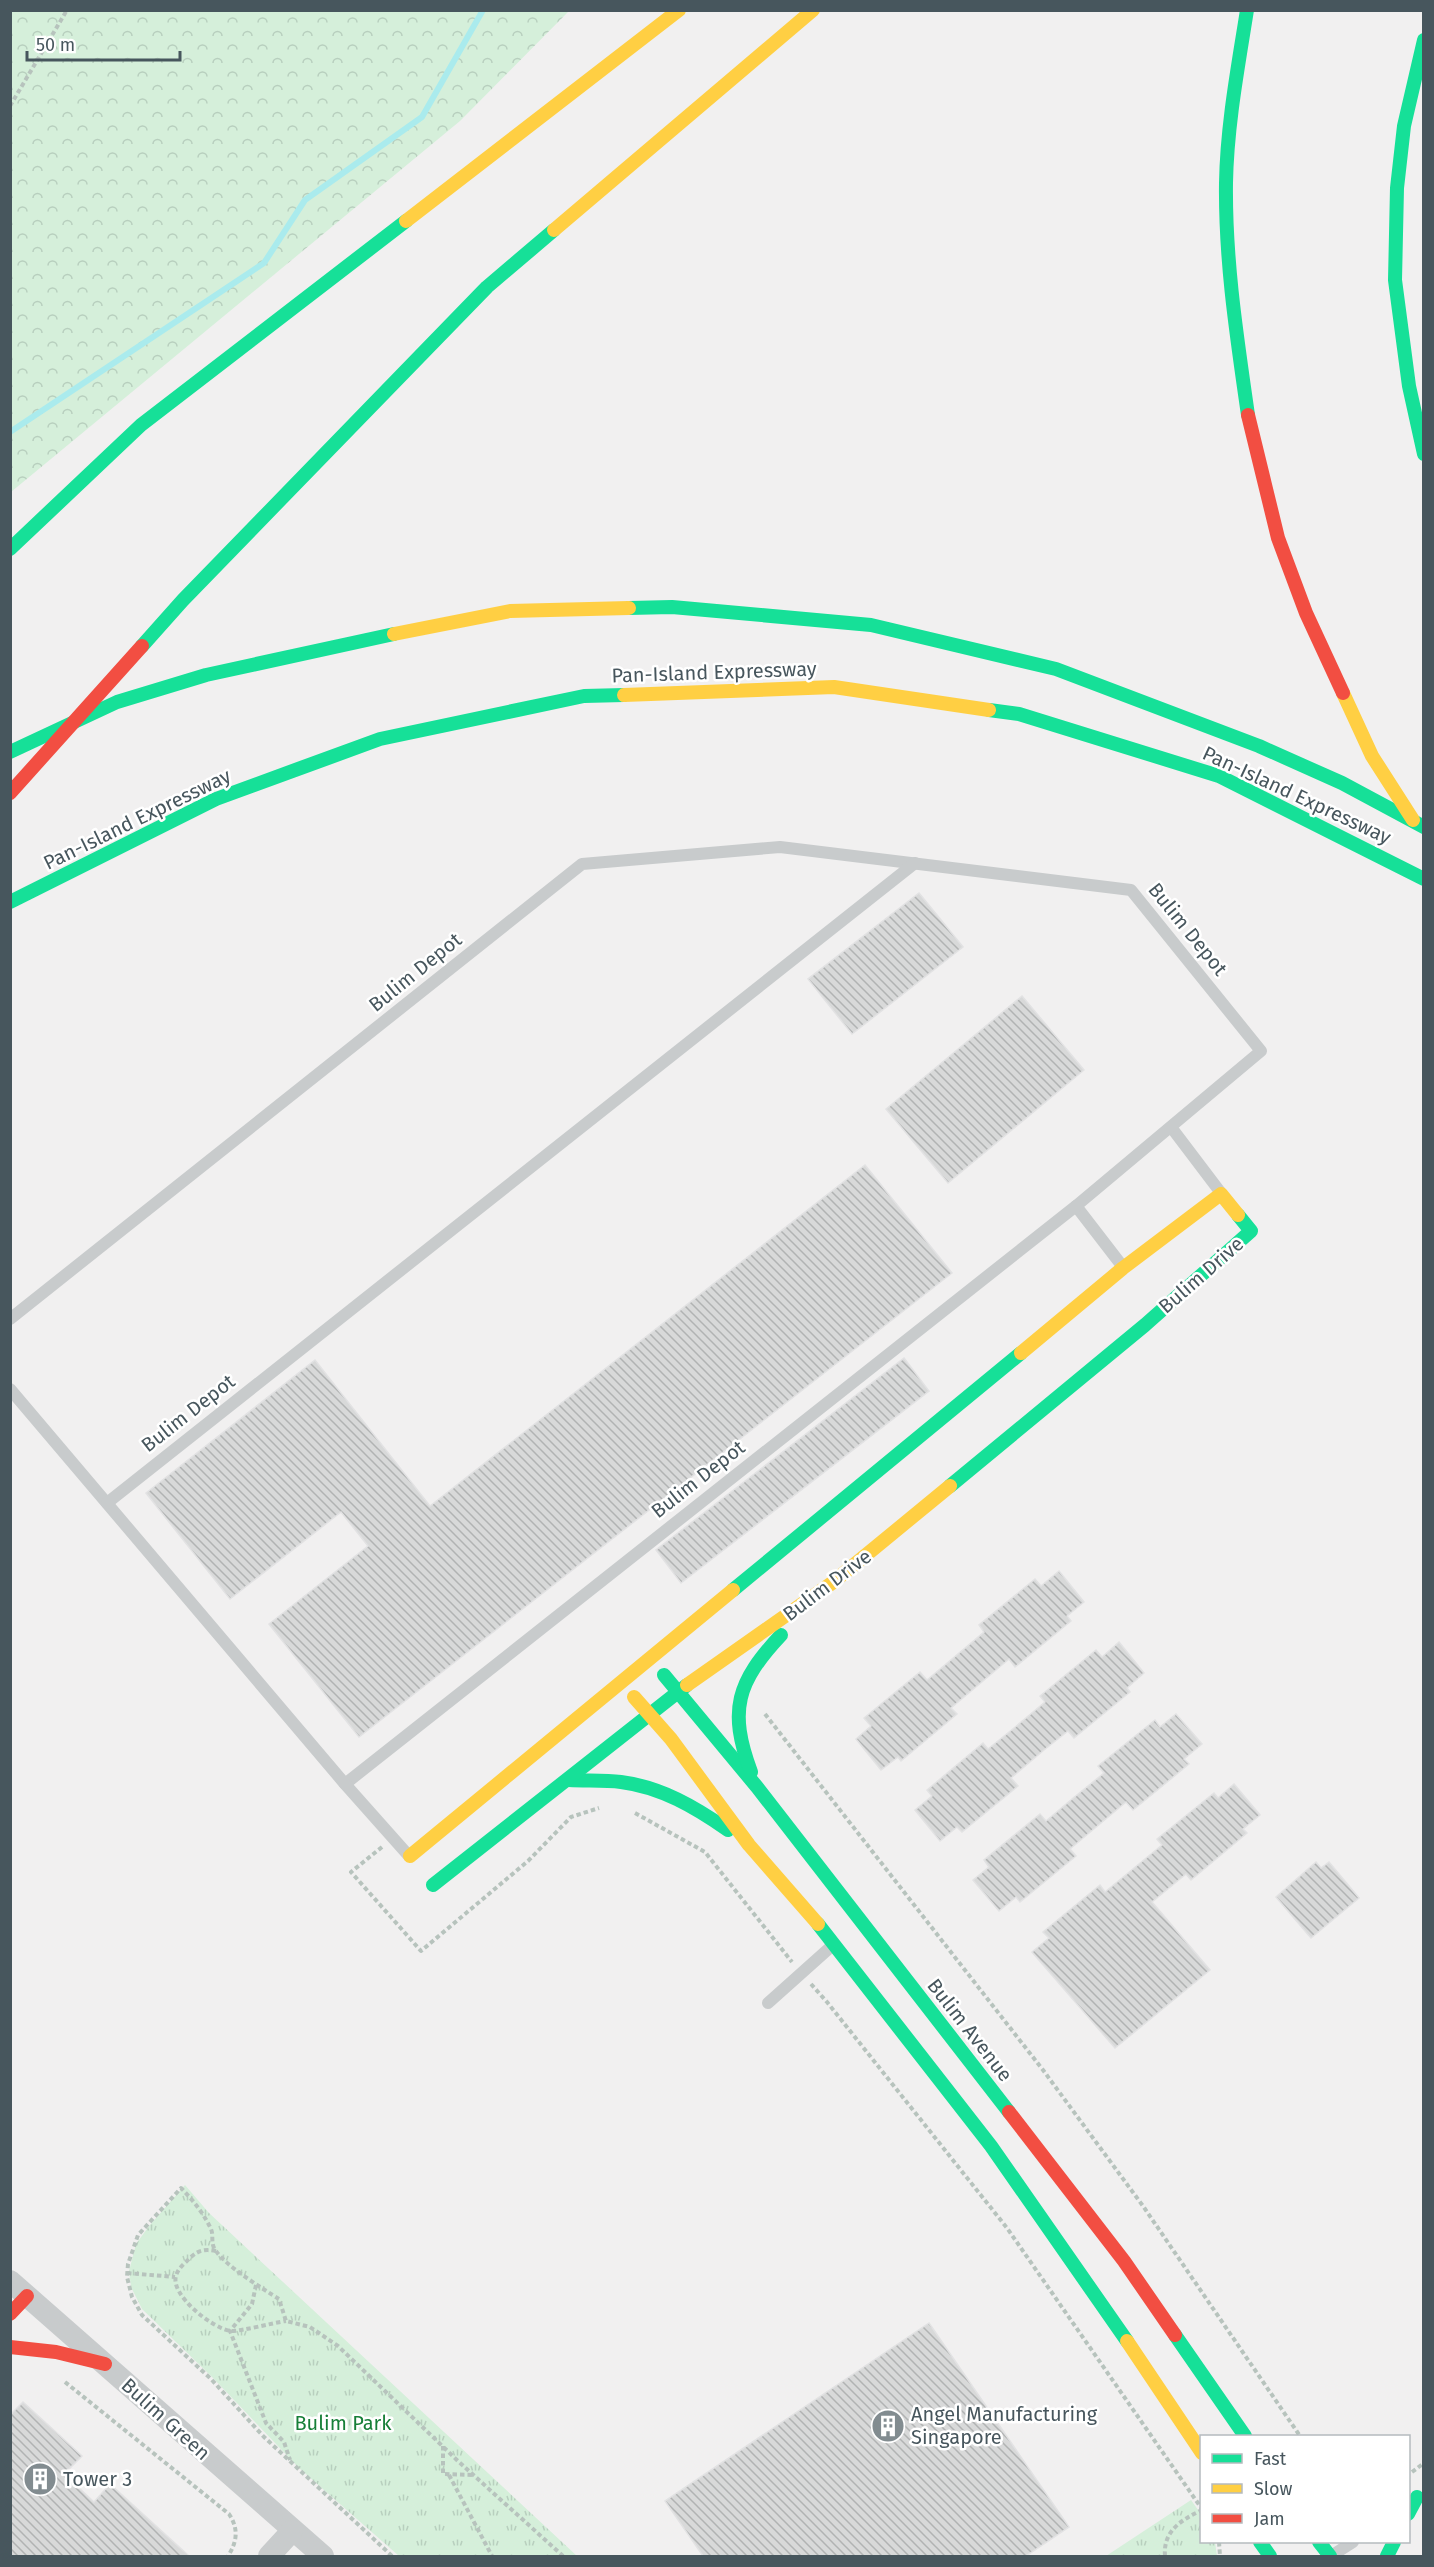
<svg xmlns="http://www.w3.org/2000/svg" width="1434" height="2567" font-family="'Fira Sans',sans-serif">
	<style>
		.grass { fill: url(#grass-tufts) }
		.forest { fill: url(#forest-crowns) }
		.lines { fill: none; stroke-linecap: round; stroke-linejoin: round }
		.stream { stroke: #aaebed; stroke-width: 6 }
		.building { fill: url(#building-back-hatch); stroke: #e2e2e3; stroke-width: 1.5 }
		.path { stroke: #b7c3bd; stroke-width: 4; stroke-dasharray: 4.5 3; stroke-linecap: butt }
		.lane { stroke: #c8cbcc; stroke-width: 12 }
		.street { stroke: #c8cbcc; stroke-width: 22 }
		.fast { stroke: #16e098; stroke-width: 14 }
		.slow { stroke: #ffcf43; stroke-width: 14 }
		.jam { stroke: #f24e42; stroke-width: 14 }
		.labels { text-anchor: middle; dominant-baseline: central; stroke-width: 5; stroke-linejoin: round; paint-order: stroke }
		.street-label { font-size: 20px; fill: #47565d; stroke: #fff }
		.poi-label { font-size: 20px; fill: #47565d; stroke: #fff; text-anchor: start }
		.park-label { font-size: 20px; fill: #177f38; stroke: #fff }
	</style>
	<defs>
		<pattern id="grass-tufts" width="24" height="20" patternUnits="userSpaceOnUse" patternTransform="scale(1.5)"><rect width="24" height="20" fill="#d5efda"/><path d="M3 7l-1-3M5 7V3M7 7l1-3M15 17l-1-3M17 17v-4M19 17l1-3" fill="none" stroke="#b8cfbe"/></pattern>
		<pattern id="forest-crowns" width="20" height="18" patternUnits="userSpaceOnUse" patternTransform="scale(1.5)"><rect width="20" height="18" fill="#d5efda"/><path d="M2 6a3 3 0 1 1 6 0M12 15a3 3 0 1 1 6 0" fill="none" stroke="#b8cfbe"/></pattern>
		<pattern id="building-back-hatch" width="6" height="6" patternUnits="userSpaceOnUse" patternTransform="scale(1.5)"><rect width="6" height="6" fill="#d8d9d9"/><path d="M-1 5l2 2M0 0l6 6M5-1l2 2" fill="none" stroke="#b1b3b3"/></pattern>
	</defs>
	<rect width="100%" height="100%" fill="#f1f0f0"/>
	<!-- grass -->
	<g class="grass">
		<path d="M 185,2185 L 209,2213 L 577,2556 L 399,2556 L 299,2468 L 212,2377 L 142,2309 L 131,2287 L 129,2271 L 136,2244 L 149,2226 Z"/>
		<path d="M 1191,2500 L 1201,2514 L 1202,2542 L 1215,2542 L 1217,2556 L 1106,2556 Z"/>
	</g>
	<!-- forest -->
	<path class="forest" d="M 11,10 L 569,10 L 569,11 L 460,121 L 11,492 Z"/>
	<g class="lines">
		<!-- stream -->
		<path class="stream" d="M 10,432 L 264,263 L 305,200 L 422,117 L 483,10"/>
	</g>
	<!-- building -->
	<g class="building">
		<path d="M 919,893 L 963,947 L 852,1034 L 808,979 Z"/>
		<path d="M 1022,996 L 1084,1070 L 948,1183 L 886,1109 Z"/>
		<path d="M 865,1165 L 952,1273 L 359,1737 L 269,1624 L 368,1546 L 341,1512 L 230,1599 L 146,1493 L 315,1360 L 430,1506 Z"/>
		<path d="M 904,1358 L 929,1391 L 681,1583 L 656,1550 Z"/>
		<path d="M 1059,1571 L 1084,1602 L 1067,1616 L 1071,1621 L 1015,1667 L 1009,1659 L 951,1708 L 957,1714 L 901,1761 L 898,1757 L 881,1770 L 856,1739 L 871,1726 L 864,1718 L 920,1672 L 927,1680 L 984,1632 L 979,1625 L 1035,1579 L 1041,1586 Z"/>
		<path d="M 1119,1642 L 1144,1673 L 1127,1688 L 1130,1692 L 1074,1738 L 1068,1731 L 1044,1750 L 1011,1778 L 1018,1786 L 962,1832 L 957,1827 L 940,1841 L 915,1810 L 932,1796 L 927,1790 L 983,1743 L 988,1749 L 1014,1728 L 1045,1702 L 1040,1696 L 1096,1650 L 1102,1657 Z"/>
		<path d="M 1176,1714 L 1202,1744 L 1184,1759 L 1189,1764 L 1133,1810 L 1126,1802 L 1070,1849 L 1076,1856 L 1020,1902 L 1016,1897 L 999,1911 L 973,1880 L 989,1867 L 984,1860 L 1040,1814 L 1046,1821 L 1072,1799 L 1104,1773 L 1098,1766 L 1155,1720 L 1160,1727 Z"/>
		<path d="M 1234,1784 L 1260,1815 L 1243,1829 L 1247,1833 L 1191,1880 L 1186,1874 L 1152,1902 L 1210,1970 L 1115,2048 L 1032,1952 L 1049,1938 L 1043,1932 L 1100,1885 L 1105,1892 L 1162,1845 L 1157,1839 L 1214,1793 L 1218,1798 Z"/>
		<path d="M 1316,1862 L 1321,1868 L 1329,1862 L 1359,1898 L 1311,1938 L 1276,1897 Z"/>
		<path d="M 929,2323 L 1069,2527 L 1026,2556 L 703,2556 L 665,2501 Z"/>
		<path d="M 23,2402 L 82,2456 L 64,2474 L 94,2502 L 110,2484 L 189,2556 L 10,2556 L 10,2415 Z"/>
	</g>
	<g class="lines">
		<!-- path -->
		<g class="path">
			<path d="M 10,106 L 67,10"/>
			<path d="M 765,1714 L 1043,2070 L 1143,2206 L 1300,2436"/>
			<path d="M 635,1813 L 705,1852 L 792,1962"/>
			<path d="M 382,1847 L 351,1872 L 421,1951 L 528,1861 L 571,1817 L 599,1808"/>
			<path d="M 811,1984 L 827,2002 L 1007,2228 L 1202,2509"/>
			<path d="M 216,2251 C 205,2249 198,2250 190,2258 C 185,2263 178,2268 176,2276 C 170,2295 213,2329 231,2331 C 243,2331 272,2323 286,2321"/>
			<path d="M 127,2273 L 175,2277"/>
			<path d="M 256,2285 L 252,2304 L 230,2331 L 266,2423 L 284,2442 L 290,2460"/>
			<path d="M 65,2382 L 229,2514 C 239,2529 237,2542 228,2556"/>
			<path d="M 443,2446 L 443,2474 L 473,2475"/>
			<path d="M 1412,2472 L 1424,2463"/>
			<path d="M 449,2475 L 492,2556"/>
			<path d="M 1219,2542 L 1220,2556"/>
			<path d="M 392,2556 L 264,2437 L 211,2379 L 142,2315 L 132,2297 L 127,2277 L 128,2264 L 138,2235 L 181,2188 C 193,2200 204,2214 211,2229 C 214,2236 210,2244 216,2251 C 226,2266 263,2289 279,2299 L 286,2321 L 310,2327 L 338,2346 L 459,2462 L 563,2556"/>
			<path d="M 1165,2556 C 1163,2531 1181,2520 1202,2510"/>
		</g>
		<!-- lane -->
		<g class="lane">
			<path d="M 1171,1127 L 1221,1193"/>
			<path d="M 1076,1206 L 1123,1267"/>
			<path d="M 10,1319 L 582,864 L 780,847 L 1131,890 L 1261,1051 L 1076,1206 L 345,1784"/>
			<path d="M 10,1389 L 345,1784 L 409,1856"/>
			<path d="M 107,1503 L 915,863"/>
			<path d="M 768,2003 L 834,1944"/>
			<path d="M 1331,2556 L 1353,2542"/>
		</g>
		<!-- street -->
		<g class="street">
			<path d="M 10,2281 L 323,2556"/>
			<path d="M 269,2556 L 292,2531"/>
		</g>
		<!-- fast -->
		<g class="fast">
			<path d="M 1247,10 C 1238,67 1227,125 1226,183 C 1225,261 1237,338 1248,415"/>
			<path d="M 1424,40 L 1404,126 L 1397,188 L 1395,280 L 1409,386 L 1424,454"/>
			<path d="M 10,549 L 141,425 L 406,221"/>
			<path d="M 629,608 L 672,607 L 871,625 L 1056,669 L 1259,746 L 1342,783 L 1424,827"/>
			<path d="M 142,646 L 183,600 L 487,287 L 554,230"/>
			<path d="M 989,710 L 1019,714 L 1219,776 L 1424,879"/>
			<path d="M 10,752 L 117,702 L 206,675 L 394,634"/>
			<path d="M 10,902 L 216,799 L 380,739 L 584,696 L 624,695"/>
			<path d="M 950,1486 L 1145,1325 L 1251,1231 L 1238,1215"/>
			<path d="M 733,1590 L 1021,1353"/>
			<path d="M 664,1675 L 757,1787 L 1009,2112"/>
			<path d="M 751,1772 C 728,1710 737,1682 781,1635"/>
			<path d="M 569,1780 C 586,1781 604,1780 621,1782 C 661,1787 695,1807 728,1830"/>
			<path d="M 433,1885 L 687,1685"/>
			<path d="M 818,1924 L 991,2146 L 1127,2341"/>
			<path d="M 1175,2335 L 1245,2436"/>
			<path d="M 1408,2514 L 1417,2497"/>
			<path d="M 1260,2542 L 1270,2556"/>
			<path d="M 1319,2542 L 1330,2556"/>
			<path d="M 1387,2556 L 1394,2542"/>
		</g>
		<!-- slow -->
		<g class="slow">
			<path d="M 406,221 L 679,10"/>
			<path d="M 554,230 L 813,10"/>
			<path d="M 394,634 L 510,611 L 629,608"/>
			<path d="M 1343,693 L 1372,756 L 1413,820"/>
			<path d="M 624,695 L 834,687 L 989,710"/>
			<path d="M 1021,1353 L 1123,1268 L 1221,1194 L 1238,1215"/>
			<path d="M 687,1685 L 832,1583 L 950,1486"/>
			<path d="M 634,1697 L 671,1739 L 749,1845 L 818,1924"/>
			<path d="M 410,1856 L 733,1590"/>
			<path d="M 1127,2341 L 1202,2453"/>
		</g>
		<!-- jam -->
		<g class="jam">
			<path d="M 1248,415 L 1278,538 L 1306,613 L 1343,693"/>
			<path d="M 10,793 L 142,646"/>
			<path d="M 1009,2112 L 1124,2261 L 1175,2335"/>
			<path d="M 10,2314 L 27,2296"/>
			<path d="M 10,2347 L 56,2352 L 105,2364"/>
		</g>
	</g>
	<!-- icons -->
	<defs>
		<symbol id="building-disc" viewBox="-11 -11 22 22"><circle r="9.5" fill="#828c90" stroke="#fff"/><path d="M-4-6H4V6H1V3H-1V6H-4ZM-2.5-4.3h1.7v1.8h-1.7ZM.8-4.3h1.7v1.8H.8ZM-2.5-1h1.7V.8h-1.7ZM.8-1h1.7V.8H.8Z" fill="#fff"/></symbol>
	</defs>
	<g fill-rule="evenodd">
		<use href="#building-disc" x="869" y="2407" width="38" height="38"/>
		<use href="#building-disc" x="21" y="2460" width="38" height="38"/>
	</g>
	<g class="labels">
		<!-- street labels -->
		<g class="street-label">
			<text transform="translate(714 672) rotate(-2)">Pan-Island Expressway</text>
			<text transform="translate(1297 795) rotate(25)">Pan-Island Expressway</text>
			<text transform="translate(137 819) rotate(-26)">Pan-Island Expressway</text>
			<text transform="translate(1188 929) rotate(51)">Bulim Depot</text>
			<text transform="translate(415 972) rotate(-39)">Bulim Depot</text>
			<text transform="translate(1201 1275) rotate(-41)">Bulim Drive</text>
			<text transform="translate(188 1413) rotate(-38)">Bulim Depot</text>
			<text transform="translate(698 1479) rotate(-38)">Bulim Depot</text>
			<text transform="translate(827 1585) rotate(-37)">Bulim Drive</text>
			<text transform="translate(970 2030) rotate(52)">Bulim Avenue</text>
			<text transform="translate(166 2419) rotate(42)">Bulim Green</text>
		</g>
		<!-- poi labels -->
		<g class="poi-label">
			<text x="911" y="2414">Angel Manufacturing<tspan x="911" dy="23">Singapore</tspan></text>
			<text x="63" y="2479">Tower 3</text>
		</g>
		<!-- park labels -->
		<g class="park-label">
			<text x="343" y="2423">Bulim Park</text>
		</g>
	</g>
	<!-- border -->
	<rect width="1434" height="2567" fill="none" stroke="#47565d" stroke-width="24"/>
	<!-- legend -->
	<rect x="1200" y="2435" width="210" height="108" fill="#ffffff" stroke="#b5bbbe" stroke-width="1.5"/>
	<rect x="1212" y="2454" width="30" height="9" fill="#16e098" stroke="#b5bbbe" stroke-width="1.5"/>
	<text x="1254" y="2465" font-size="18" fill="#47565d">Fast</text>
	<rect x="1212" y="2484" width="30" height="9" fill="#ffcf43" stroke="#b5bbbe" stroke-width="1.5"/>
	<text x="1254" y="2495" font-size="18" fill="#47565d">Slow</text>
	<rect x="1212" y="2514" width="30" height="9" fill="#f24e42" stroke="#b5bbbe" stroke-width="1.5"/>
	<text x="1254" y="2525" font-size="18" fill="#47565d">Jam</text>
	<!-- scale -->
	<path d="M27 51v9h153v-9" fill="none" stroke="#47565d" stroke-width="3"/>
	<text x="36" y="51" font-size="18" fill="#47565d" stroke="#ffffff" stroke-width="4.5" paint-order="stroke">50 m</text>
</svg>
